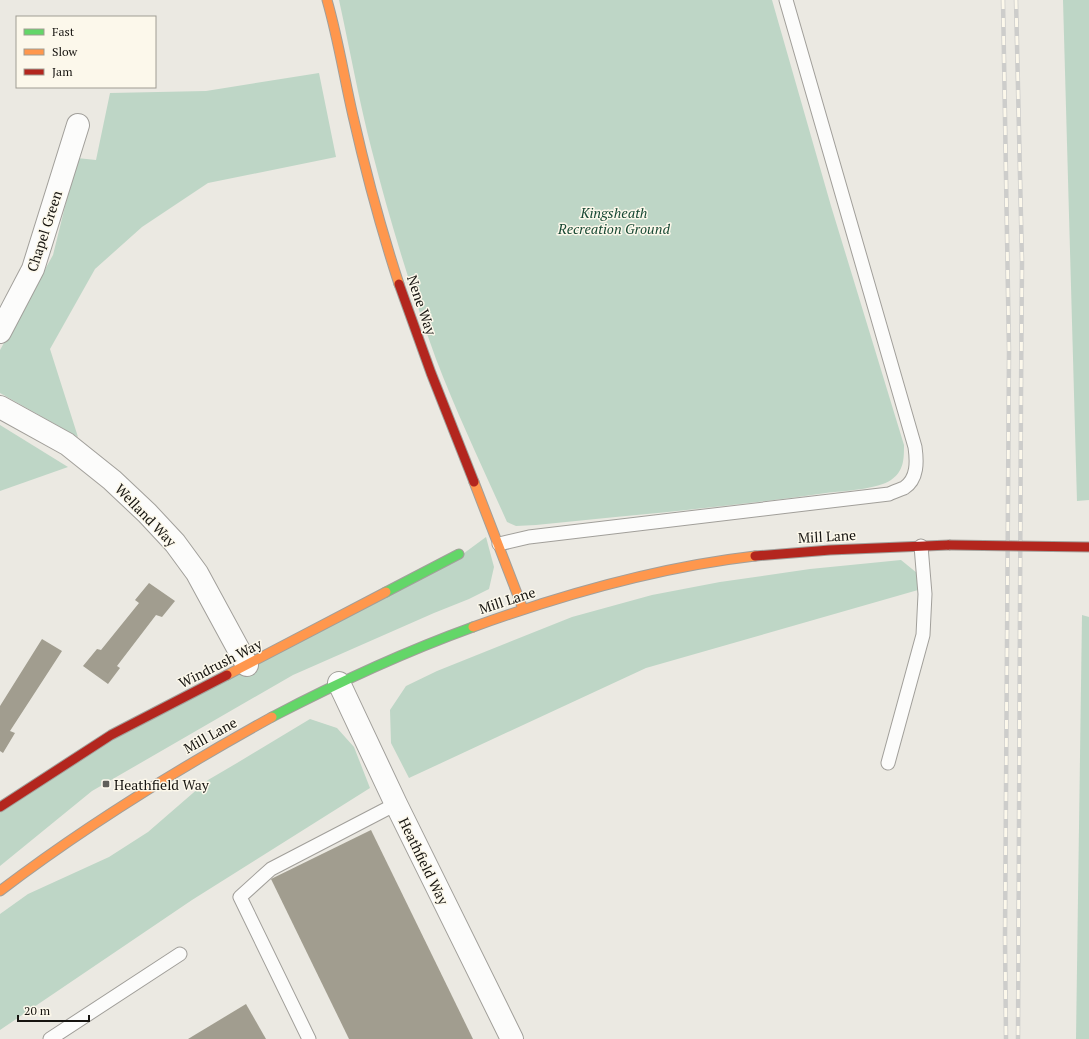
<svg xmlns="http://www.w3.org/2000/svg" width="1089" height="1039" font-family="'PT Serif',serif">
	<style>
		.green { fill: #bed6c6 }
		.building { fill: #a19d8f }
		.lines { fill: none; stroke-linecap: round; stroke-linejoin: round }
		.lane-casing { stroke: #a19f9a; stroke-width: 15 }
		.street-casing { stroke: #a19f9a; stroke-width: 24 }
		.fast-casing { stroke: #a19f9a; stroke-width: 11 }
		.slow-casing { stroke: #a19f9a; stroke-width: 11 }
		.jam-casing { stroke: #a19f9a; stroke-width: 11 }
		.lane { stroke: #fcfcfb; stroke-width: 13 }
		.street { stroke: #fcfcfb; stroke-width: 22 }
		.fast { stroke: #63d668; stroke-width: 9 }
		.slow { stroke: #ff974d; stroke-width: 9 }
		.jam { stroke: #b3261e; stroke-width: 9 }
		.rail-casing { stroke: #cdcdcb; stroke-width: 4.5 }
		.rail { stroke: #fcf8eb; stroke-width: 3; stroke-dasharray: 9; stroke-linecap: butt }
		.jam-bridge-casing { stroke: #a19f9a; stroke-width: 11; stroke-linecap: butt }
		.jam-bridge { stroke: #b3261e; stroke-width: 9 }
		.poi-dot { fill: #615f5a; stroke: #fcf8eb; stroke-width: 1.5 }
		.labels { text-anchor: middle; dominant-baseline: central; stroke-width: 3; stroke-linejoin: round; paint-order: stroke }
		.park-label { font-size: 14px; font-style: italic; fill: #174833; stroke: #fcf8eb }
		.street-label { font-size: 14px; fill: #161410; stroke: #fcf8eb }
		.poi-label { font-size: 14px; fill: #161410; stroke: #fcf8eb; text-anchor: start }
	</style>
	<rect width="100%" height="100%" fill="#ebe9e2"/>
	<!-- green -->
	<g class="green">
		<path d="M 339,0 L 772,0 L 831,206 L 904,445 C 904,459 904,471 891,480 C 879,489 843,491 826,493 C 730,507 633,515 536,525 L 516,526 L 507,522 C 483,468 457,414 436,359 C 411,290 390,221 372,151 C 359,101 350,50 339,0 Z"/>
		<path d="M 1063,0 L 1089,0 L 1089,500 L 1077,501 Z"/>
		<path d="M 319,73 L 336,157 L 208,183 L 142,227 L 95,269 L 50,349 L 78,437 L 0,393 L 0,350 L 53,255 L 77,158 L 96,160 L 110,93 L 206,91 Z"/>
		<path d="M 0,425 L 68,467 L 0,491 Z"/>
		<path d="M 486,537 L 494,567 L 489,589 L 469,599 L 434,613 L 293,675 L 92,791 L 0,866 L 0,813 L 116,737 L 452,562 Z"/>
		<path d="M 901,560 L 917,573 L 918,590 L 646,668 L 409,778 L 391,743 L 390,710 L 406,686 L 437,671 L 572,617 L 652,595 L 720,582 L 810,569 Z"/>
		<path d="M 1082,615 L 1089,617 L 1089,1039 L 1076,1039 Z"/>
		<path d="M 310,719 L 337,728 L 354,747 L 370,788 L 192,900 L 0,1030 L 0,914 L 28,894 L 109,857 L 148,832 L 208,780 L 237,763 Z"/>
	</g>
	<!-- building -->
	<g class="building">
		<path d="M 149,583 L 175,601 L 162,617 L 156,615 L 117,666 L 120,668 L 108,684 L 83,666 L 97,649 L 101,650 L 139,603 L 135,600 Z"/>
		<path d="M 42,639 L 62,651 L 10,731 L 15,733 L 3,753 L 0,751 L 0,706 Z"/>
		<path d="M 371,830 L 473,1039 L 349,1039 L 271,879 Z"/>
		<path d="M 246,1004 L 266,1039 L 188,1039 Z"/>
	</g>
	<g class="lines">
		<defs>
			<g id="lane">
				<path d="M 499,544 L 529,537 L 889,494 C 893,492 899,490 904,488 C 918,479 917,461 915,447 L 786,0"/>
				<path d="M 888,763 L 923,635 L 925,594 L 921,546"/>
				<path d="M 50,1039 L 180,954"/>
				<path d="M 309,1039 L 240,897 L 271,869 L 396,804"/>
			</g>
			<g id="street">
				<path d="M 0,332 L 33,269 L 78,125"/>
				<path d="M 0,407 L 67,444 L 112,480 L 147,513 L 175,543 L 197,573 L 247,665"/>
				<path d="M 339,683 L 396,804 L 512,1039"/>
			</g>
			<g id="fast">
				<path d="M 386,592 L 459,554"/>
				<path d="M 272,717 C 337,683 404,652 473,627"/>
			</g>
			<g id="slow">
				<path d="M 327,0 C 338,38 344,77 353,116 C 366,173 381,229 399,284"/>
				<path d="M 474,482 L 523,609"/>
				<path d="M 473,627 C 564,594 659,567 755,556"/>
				<path d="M 227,675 L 386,592"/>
				<path d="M 0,891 C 88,824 176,770 272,717"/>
			</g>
			<g id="jam">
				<path d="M 399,284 L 431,373 L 474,482"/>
				<path d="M 755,556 L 830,550 L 949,545"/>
				<path d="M 0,807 L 111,735 L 227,675"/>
			</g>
		</defs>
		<!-- lane casing -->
		<use href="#lane" class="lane-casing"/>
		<!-- street casing -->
		<use href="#street" class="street-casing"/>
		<!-- fast casing -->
		<use href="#fast" class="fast-casing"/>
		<!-- slow casing -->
		<use href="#slow" class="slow-casing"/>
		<!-- jam casing -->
		<use href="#jam" class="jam-casing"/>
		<!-- lane -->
		<use href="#lane" class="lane"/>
		<!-- street -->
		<use href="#street" class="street"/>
		<!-- fast -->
		<use href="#fast" class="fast"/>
		<!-- slow -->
		<use href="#slow" class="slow"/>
		<!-- jam -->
		<use href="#jam" class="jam"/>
		<defs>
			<g id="rail">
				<path d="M 1003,0 L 1009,352 L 1005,938 L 1006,1039"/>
				<path d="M 1016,0 L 1022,262 L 1021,394 L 1018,1039"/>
			</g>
		</defs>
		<!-- rail casing -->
		<use href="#rail" class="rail-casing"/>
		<!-- rail -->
		<use href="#rail" class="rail"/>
		<defs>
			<path id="jam-bridge" d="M 949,545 L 1089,547"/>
		</defs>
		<!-- jam-bridge casing -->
		<use href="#jam-bridge" class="jam-bridge-casing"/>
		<!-- jam-bridge -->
		<use href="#jam-bridge" class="jam-bridge"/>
	</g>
	<!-- markers -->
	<rect class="poi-dot" x="102" y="780" width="8" height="8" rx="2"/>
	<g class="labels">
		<!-- park labels -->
		<g class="park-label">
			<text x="614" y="212">Kingsheath<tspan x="614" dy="16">Recreation Ground</tspan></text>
		</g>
		<!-- street labels -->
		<g class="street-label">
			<text transform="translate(44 231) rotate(-72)">Chapel Green</text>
			<text transform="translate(422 305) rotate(71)">Nene Way</text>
			<text transform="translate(146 515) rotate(46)">Welland Way</text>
			<text transform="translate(827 536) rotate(-3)">Mill Lane</text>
			<text transform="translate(507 600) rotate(-18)">Mill Lane</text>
			<text transform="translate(220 663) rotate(-27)">Windrush Way</text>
			<text transform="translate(210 735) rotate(-29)">Mill Lane</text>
			<text transform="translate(424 861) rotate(64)">Heathfield Way</text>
		</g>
		<!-- poi labels -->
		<g class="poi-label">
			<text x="114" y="784">Heathfield Way</text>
		</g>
	</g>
	<!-- legend -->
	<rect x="16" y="16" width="140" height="72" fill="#fcf8eb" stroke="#a09d93"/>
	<rect x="24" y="29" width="20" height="6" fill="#63d668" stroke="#a09d93"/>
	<text x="52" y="36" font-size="12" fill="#161410">Fast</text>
	<rect x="24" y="49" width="20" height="6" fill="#ff974d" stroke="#a09d93"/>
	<text x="52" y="56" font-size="12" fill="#161410">Slow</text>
	<rect x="24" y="69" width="20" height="6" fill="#b3261e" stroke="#a09d93"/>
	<text x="52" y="76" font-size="12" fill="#161410">Jam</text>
	<!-- scale -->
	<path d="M18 1015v6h71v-6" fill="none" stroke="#161410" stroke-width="2"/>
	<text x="24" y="1015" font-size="12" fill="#161410" stroke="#fcf8eb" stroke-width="3" paint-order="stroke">20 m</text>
</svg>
